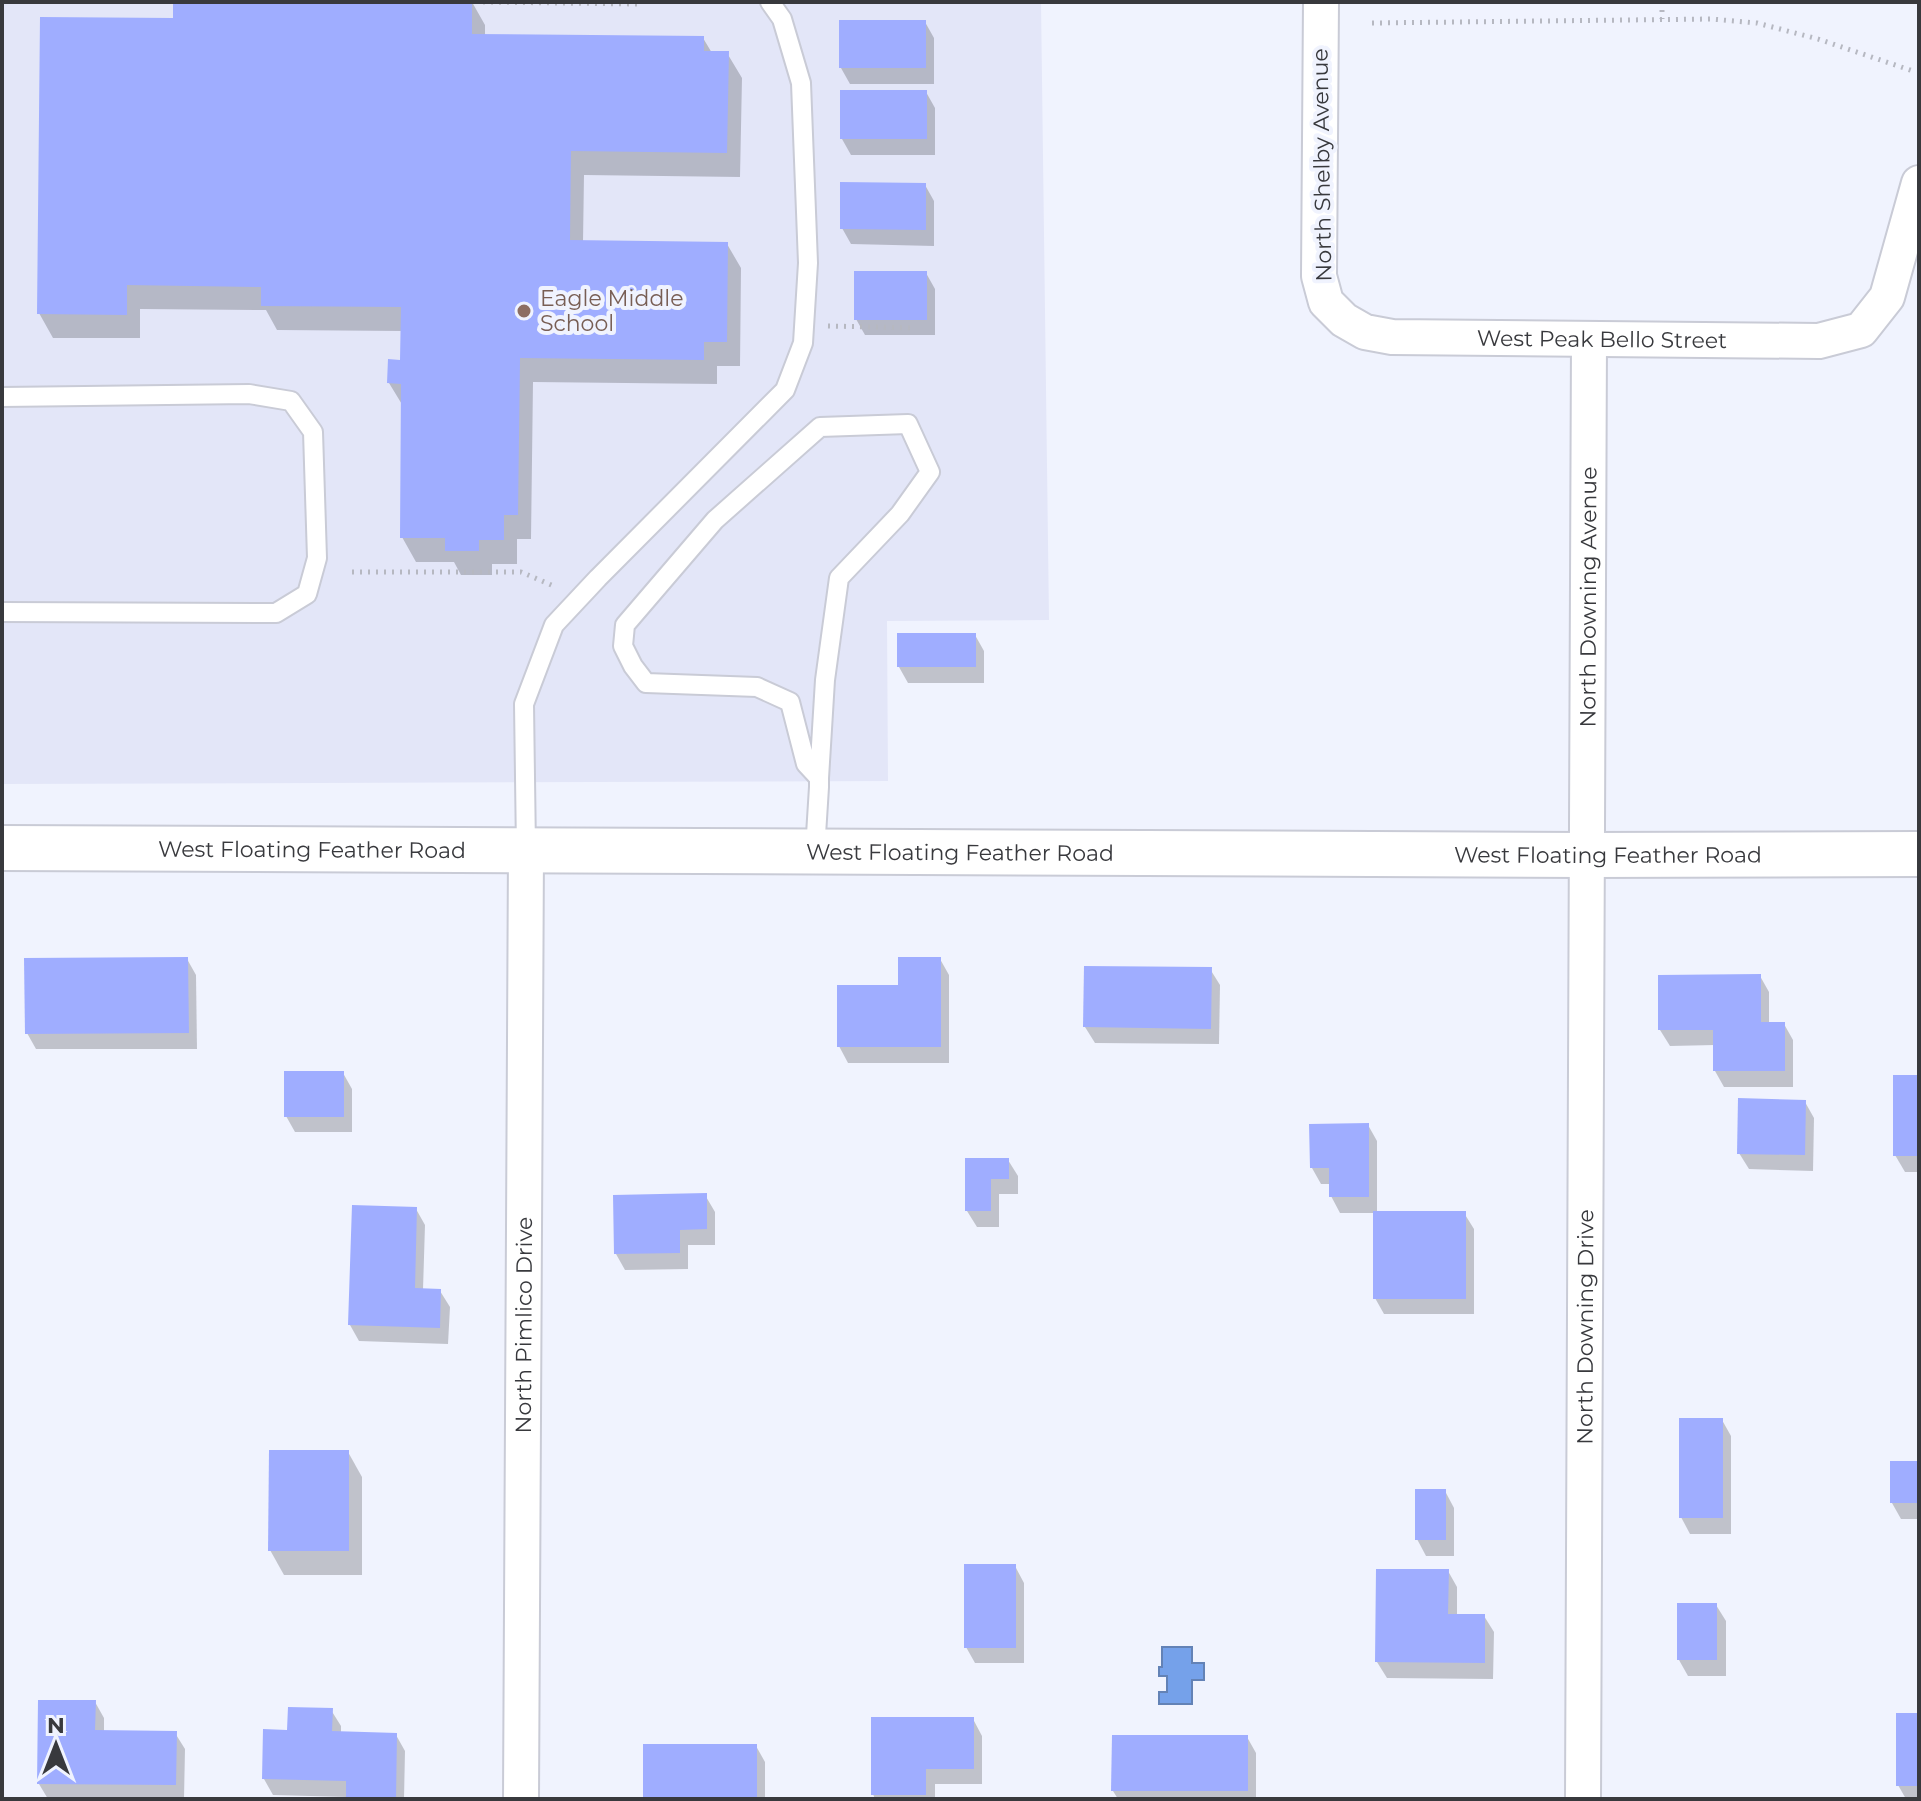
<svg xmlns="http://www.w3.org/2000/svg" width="1921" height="1801" font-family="Montserrat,sans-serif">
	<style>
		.built { fill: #e3e6f8 }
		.water { fill: #75a1ea; stroke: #6382b6; stroke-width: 2 }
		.shadow { fill: #0003 }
		.building { fill: #9fadff }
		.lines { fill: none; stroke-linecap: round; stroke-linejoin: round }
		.lane-casing { stroke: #c9cbd6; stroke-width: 22 }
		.street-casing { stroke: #c9cbd6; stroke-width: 38 }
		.secondary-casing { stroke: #c9cbd6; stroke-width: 48 }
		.path { stroke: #b6b8c1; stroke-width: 5; stroke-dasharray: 2 6; stroke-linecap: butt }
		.lane { stroke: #fff; stroke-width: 18 }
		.street { stroke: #fff; stroke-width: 34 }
		.secondary { stroke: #fff; stroke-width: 44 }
		.education-dot { fill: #8d6e63; stroke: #f0f3fe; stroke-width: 3 }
		.labels { text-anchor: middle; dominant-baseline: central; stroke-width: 8; stroke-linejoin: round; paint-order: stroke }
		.street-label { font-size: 22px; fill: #38393d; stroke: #f0f3fe }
		.education-label { font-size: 22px; fill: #785e54; stroke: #f0f3fe; text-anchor: start }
	</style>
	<rect width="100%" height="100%" fill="#f0f3fe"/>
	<!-- built -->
	<path class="built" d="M 2,2 L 1041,2 L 1049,620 L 887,621 L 888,781 L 2,784 Z"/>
	<!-- water -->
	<path class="water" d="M 1162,1647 L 1192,1647 L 1192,1663 L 1204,1663 L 1204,1680 L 1192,1680 L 1192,1704 L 1159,1704 L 1159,1692 L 1167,1692 L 1167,1676 L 1159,1676 L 1159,1667 L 1162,1667 Z"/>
	<!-- shadow -->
	<g class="shadow">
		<path d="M 175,2 L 472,2 L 485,25 L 485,36 L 703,38 L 712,53 L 727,53 L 742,78 L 740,177 L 584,175 L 583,242 L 727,244 L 741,268 L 740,366 L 717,366 L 717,384 L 533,382 L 531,539 L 517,539 L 517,564 L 492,564 L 492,575 L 461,575 L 454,562 L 416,562 L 402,537 L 403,406 L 389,383 L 402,362 L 403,331 L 277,330 L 266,310 L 140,309 L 140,338 L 53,338 L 39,313 L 175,20 Z"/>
		<path d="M 925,22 L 934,38 L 934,84 L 850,84 L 841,68 Z"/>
		<path d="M 926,92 L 935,108 L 935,155 L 851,155 L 842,139 Z"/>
		<path d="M 925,185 L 934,201 L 934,246 L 851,244 L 842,228 Z"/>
		<path d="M 926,273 L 935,289 L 935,335 L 865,335 L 856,319 Z"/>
		<path d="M 975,635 L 984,651 L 984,683 L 908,683 L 899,667 Z"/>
		<path d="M 187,959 L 196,975 L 197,1049 L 36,1049 L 27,1033 Z"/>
		<path d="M 940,959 L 949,975 L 949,1063 L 848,1063 L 839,1046 L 900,987 Z"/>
		<path d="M 1210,969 L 1220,985 L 1219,1044 L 1095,1043 L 1085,1027 Z"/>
		<path d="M 1760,976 L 1769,992 L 1769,1024 L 1784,1024 L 1793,1040 L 1793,1087 L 1724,1087 L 1715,1071 L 1715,1045 L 1670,1046 L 1660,1030 Z"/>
		<path d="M 343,1073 L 352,1089 L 352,1132 L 295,1132 L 286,1116 Z"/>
		<path d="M 1919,1077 L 1919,1172 L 1905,1172 L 1895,1155 Z"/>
		<path d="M 1805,1102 L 1814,1118 L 1813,1171 L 1749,1169 L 1739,1153 Z"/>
		<path d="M 1368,1125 L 1377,1141 L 1377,1213 L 1464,1213 L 1474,1229 L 1474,1314 L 1384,1314 L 1375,1298 L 1375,1213 L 1340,1213 L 1331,1196 L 1331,1184 L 1321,1184 L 1312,1168 Z"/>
		<path d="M 967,1160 L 1008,1160 L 1018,1176 L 1018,1194 L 999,1194 L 999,1227 L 977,1227 L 967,1211 Z"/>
		<path d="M 705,1195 L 715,1212 L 715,1245 L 688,1245 L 688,1269 L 625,1270 L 616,1254 Z"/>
		<path d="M 416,1209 L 425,1225 L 423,1290 L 440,1291 L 450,1307 L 448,1344 L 359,1341 L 350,1325 Z"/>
		<path d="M 1722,1420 L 1731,1436 L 1731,1534 L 1690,1534 L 1681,1517 Z"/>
		<path d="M 348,1452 L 362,1477 L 362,1575 L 284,1575 L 270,1550 Z"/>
		<path d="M 1919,1463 L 1919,1519 L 1901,1519 L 1892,1503 Z"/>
		<path d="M 1445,1491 L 1454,1508 L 1454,1556 L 1426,1556 L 1417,1539 Z"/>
		<path d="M 1015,1566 L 1024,1583 L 1024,1663 L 975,1663 L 966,1647 Z"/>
		<path d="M 1448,1571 L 1457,1587 L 1457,1616 L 1484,1616 L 1494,1632 L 1493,1679 L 1387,1678 L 1377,1662 Z"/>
		<path d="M 1716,1605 L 1726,1621 L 1726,1676 L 1688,1676 L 1679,1660 Z"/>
		<path d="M 95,1702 L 104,1718 L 104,1732 L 175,1733 L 185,1749 L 184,1799 L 48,1799 L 39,1784 Z"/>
		<path d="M 331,1710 L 341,1726 L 341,1733 L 396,1735 L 405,1751 L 404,1799 L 349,1799 L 347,1797 L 273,1795 L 264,1779 Z"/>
		<path d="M 1919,1715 L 1919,1799 L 1906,1799 L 1898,1785 Z"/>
		<path d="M 973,1719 L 982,1736 L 982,1784 L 935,1784 L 935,1799 L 875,1799 L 873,1794 Z"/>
		<path d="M 1247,1737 L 1256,1753 L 1256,1799 L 1118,1799 L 1113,1791 Z"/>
		<path d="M 756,1746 L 765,1762 L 765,1799 L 647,1799 L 645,1796 Z"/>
	</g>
	<!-- building -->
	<g class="building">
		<path d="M 173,2 L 472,2 L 472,34 L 704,36 L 704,51 L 729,51 L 727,153 L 571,151 L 570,240 L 728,242 L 727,342 L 704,342 L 704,360 L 520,358 L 518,515 L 504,515 L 504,540 L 479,540 L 479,551 L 445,551 L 445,538 L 400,538 L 401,384 L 387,383 L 388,359 L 400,360 L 401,307 L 261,306 L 261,287 L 127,285 L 127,315 L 37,314 L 40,17 L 173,18 Z"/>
		<rect x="839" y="20" width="87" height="48"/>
		<rect x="840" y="90" width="87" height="49"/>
		<path d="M 840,182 L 926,183 L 926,230 L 840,229 Z"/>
		<rect x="854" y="271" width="73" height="49"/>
		<rect x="897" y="633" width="79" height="34"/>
		<path d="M 188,957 L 189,1033 L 25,1034 L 24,958 Z"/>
		<path d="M 898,957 L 941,957 L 941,1047 L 837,1047 L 837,985 L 898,985 Z"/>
		<path d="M 1084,966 L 1212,967 L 1211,1029 L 1083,1027 Z"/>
		<path d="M 1761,974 L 1761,1022 L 1785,1022 L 1785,1071 L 1713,1071 L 1713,1030 L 1658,1030 L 1658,975 Z"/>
		<rect x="284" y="1071" width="60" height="46"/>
		<rect x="1893" y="1075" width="26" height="81"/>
		<path d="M 1738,1098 L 1806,1100 L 1805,1155 L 1737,1154 Z"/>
		<path d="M 1369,1123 L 1369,1197 L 1329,1197 L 1329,1168 L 1310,1168 L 1309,1124 Z"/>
		<path d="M 965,1158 L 1009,1158 L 1009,1179 L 991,1179 L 991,1211 L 965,1211 Z"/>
		<path d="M 707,1193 L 707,1229 L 680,1230 L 680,1253 L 614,1254 L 613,1195 Z"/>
		<path d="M 352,1205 L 417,1207 L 415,1288 L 441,1289 L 440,1328 L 348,1325 Z"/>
		<rect x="1373" y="1211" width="93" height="88"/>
		<rect x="1679" y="1418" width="44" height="100"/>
		<path d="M 269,1450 L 349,1450 L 349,1551 L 268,1551 Z"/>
		<rect x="1890" y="1461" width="29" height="42"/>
		<rect x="1415" y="1489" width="31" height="51"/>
		<rect x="964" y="1564" width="52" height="84"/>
		<path d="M 1376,1569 L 1449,1569 L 1448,1614 L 1485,1614 L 1485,1663 L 1375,1662 Z"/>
		<rect x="1677" y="1603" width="40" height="57"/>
		<path d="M 38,1700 L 96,1700 L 95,1730 L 177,1731 L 176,1785 L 37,1784 Z"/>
		<path d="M 288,1707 L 333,1708 L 332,1731 L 397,1733 L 396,1799 L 346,1798 L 346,1781 L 262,1779 L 263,1729 L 287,1730 Z"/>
		<rect x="1896" y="1713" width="23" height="73"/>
		<path d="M 871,1717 L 974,1717 L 974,1769 L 926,1769 L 926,1795 L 871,1795 Z"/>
		<path d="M 1112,1735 L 1248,1735 L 1248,1791 L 1111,1791 Z"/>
		<rect x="643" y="1744" width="114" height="53"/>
	</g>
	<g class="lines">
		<defs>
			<g id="lane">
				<path d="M 2,397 L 249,394 L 291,401 L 313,432 L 317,558 L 307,594 L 276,613 L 2,612"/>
				<path d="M 526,850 L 524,704 L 554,625 L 598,578 L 785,390 L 803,343 L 808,263 L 801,83 L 782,19 L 770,2"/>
				<path d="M 815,851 L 819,787 L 819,778 L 825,680 L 839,578 L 900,514 L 930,472 L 908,424 L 820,427 L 715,520 L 625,625 L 623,646 L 633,666 L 646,683 L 757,687 L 790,702 L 806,764 L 819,778"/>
			</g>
			<g id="street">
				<path id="s1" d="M 1321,2 L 1319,276 L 1326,302 L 1344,320 L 1365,332 L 1392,337 L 1819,341 L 1861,330 L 1887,297 L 1919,183"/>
				<path id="s2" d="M 521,1799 L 526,850"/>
				<path id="s3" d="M 1583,1799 L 1589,340"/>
			</g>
			<g id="secondary">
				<path id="s4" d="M 2,848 L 1587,855 L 1919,854"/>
			</g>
		</defs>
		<!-- lane casing -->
		<use href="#lane" class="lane-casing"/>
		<!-- street casing -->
		<use href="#street" class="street-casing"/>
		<!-- secondary casing -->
		<use href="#secondary" class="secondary-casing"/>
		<!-- path -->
		<g class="path">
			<path d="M 483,2 L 638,4 L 640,2"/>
			<path d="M 1662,2 L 1662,19"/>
			<path d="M 1372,23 L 1711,19 L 1757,23 L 1818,39 L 1916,72"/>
			<path d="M 828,326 L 915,328"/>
			<path d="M 352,572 L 521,572 L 556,587"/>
		</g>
		<!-- lane -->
		<use href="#lane" class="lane"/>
		<!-- street -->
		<use href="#street" class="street"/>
		<!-- secondary -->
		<use href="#secondary" class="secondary"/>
	</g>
	<!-- markers -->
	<circle class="education-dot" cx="524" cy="311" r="8"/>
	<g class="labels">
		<!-- street labels -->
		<g class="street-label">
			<text transform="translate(1322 165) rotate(-91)">North Shelby Avenue</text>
			<text stroke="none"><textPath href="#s1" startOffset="588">West Peak Bello Street</textPath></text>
			<text stroke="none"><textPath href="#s3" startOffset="1202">North Downing Avenue</textPath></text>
			<text stroke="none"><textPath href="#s4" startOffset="310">West Floating Feather Road</textPath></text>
			<text stroke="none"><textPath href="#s4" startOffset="958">West Floating Feather Road</textPath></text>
			<text stroke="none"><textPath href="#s4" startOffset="1606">West Floating Feather Road</textPath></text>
			<text stroke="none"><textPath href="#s2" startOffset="474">North Pimlico Drive</textPath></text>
			<text stroke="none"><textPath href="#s3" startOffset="472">North Downing Drive</textPath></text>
		</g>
		<!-- education labels -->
		<g class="education-label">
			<text x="540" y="298">Eagle Middle<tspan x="540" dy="25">School</tspan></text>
		</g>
	</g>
	<!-- border -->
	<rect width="1921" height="1801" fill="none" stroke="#38393d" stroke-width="8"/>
	<!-- north arrow -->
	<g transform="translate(56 1745)" stroke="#f0f3fe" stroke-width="6" paint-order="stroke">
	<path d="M0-6L14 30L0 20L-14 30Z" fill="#38393d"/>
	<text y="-12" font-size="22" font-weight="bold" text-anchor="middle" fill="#38393d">N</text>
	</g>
</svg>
